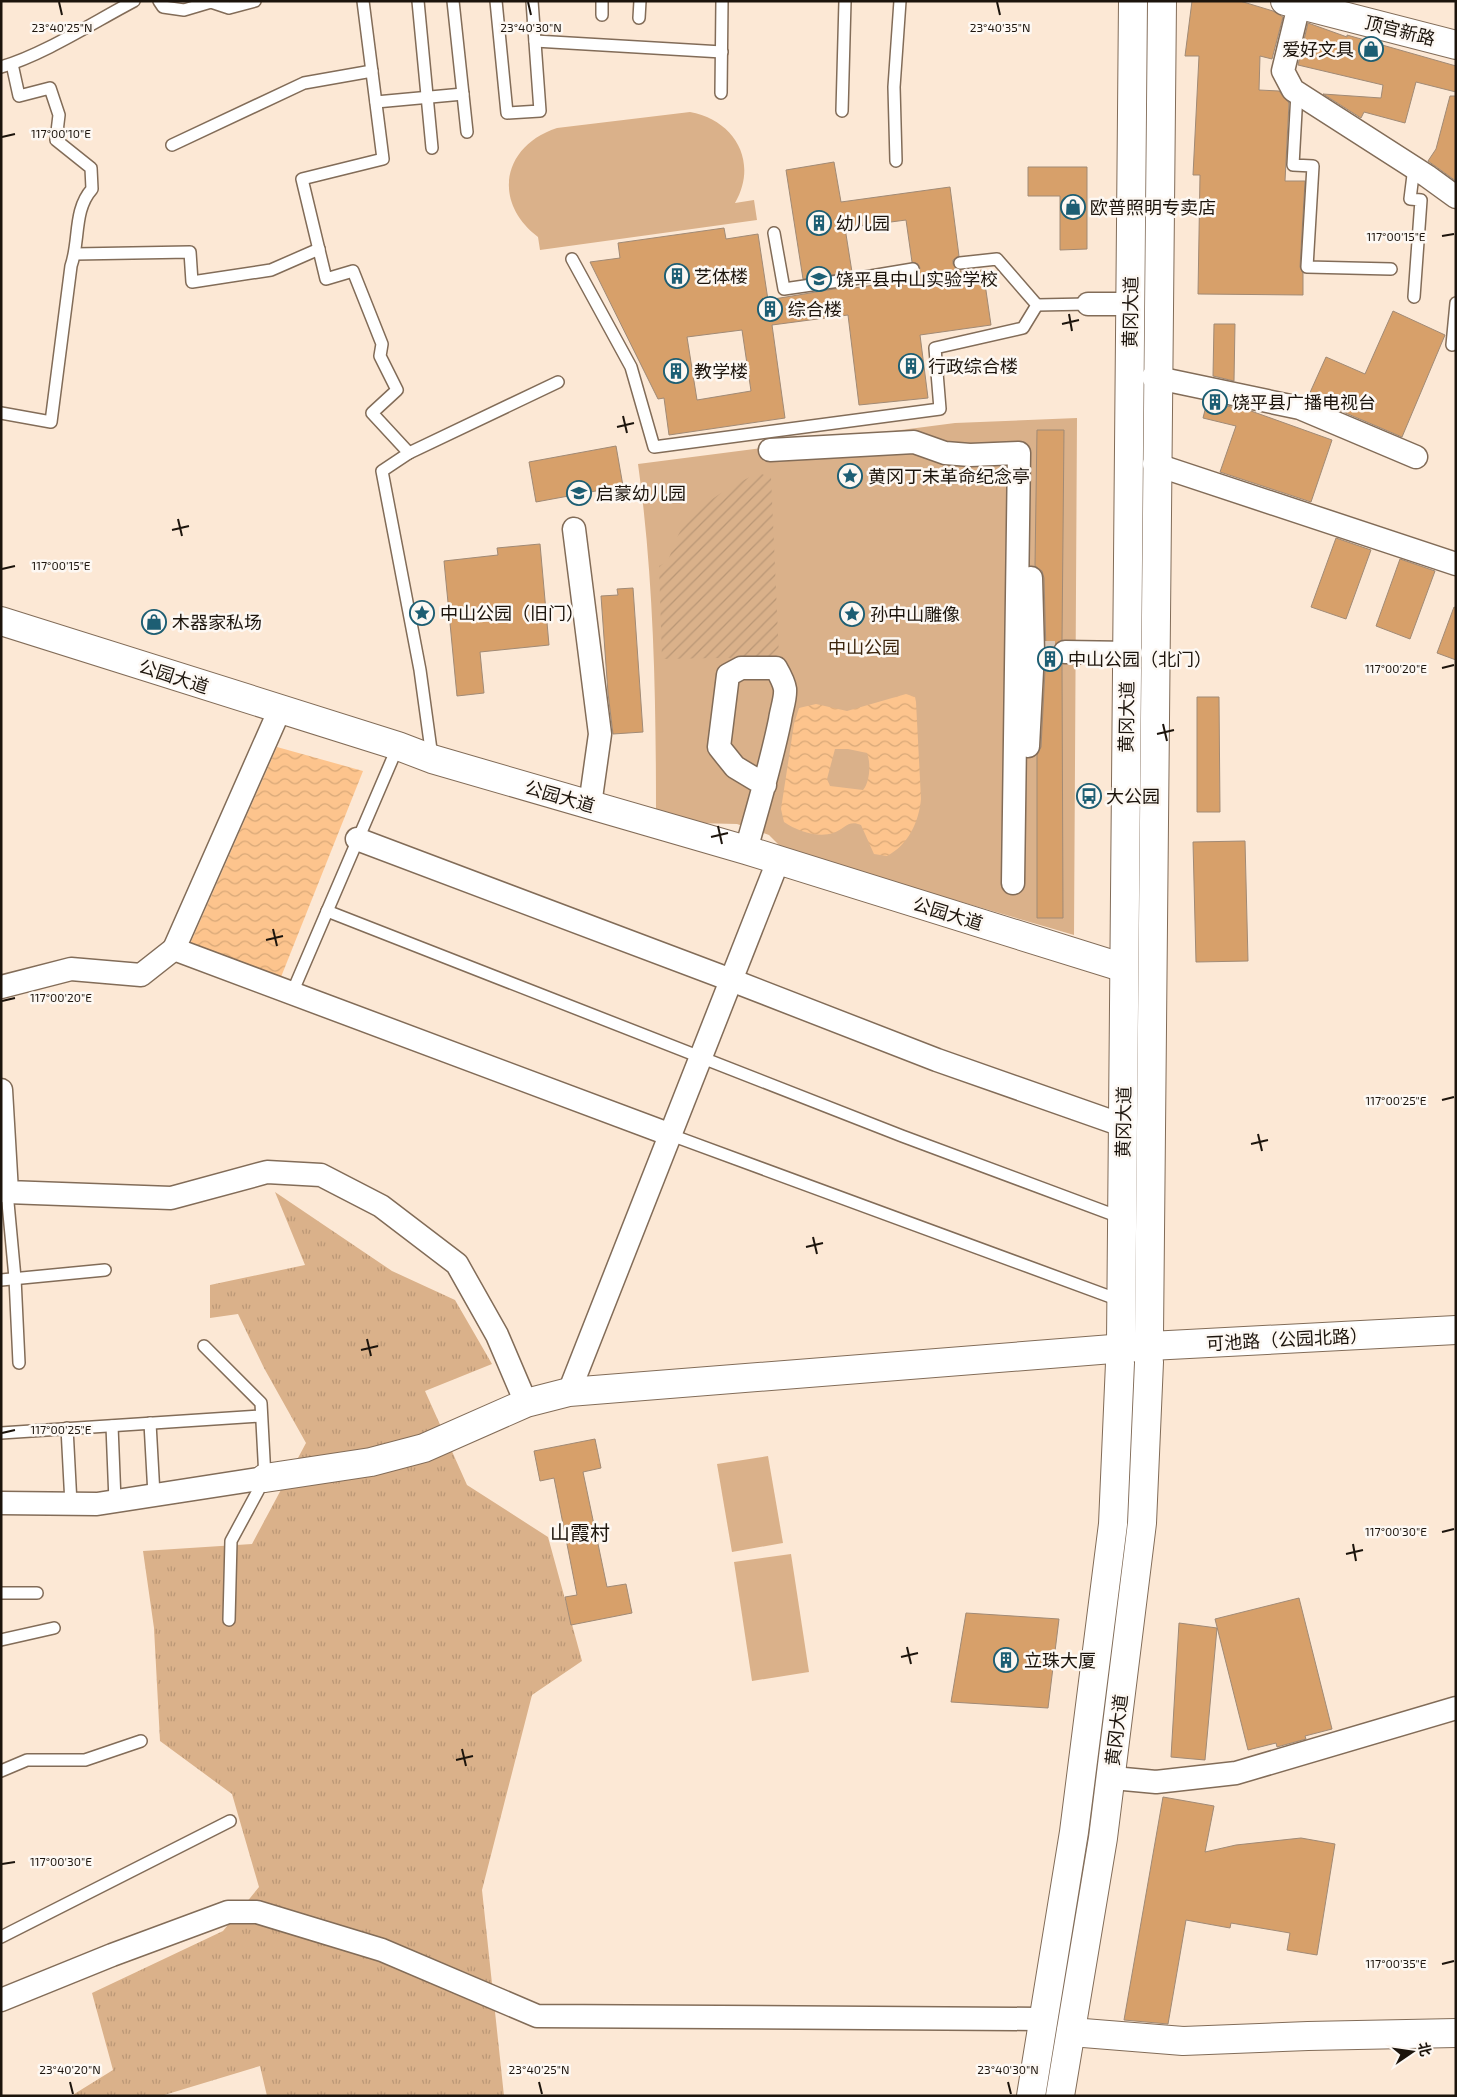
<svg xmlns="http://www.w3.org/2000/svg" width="1457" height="2097" font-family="'Exo 2','Noto Sans SC',sans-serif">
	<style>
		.grass { fill: url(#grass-tufts) }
		.park { fill: #dab18a }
		.garden { fill: url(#garden-furrows) }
		.water { fill: url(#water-waves); fill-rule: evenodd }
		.building { fill: #d7a06a; stroke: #a18a75; fill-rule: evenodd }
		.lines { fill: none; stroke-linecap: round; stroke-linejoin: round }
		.street-tunnel { stroke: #dac8b7; stroke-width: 22; stroke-dasharray: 22 11; stroke-linecap: butt }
		.lane-casing { stroke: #826c58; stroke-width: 14 }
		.street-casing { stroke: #826c58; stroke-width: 25 }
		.secondary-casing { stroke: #826c58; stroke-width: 30 }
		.primary-casing { stroke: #826c58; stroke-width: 30 }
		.lane { stroke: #fff; stroke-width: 11 }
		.street { stroke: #fff; stroke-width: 22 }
		.secondary { stroke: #fff; stroke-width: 28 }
		.primary { stroke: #fff; stroke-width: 28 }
		.ticks { fill: none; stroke: #1c140c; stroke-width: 2 }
		.labels { text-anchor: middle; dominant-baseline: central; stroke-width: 5; stroke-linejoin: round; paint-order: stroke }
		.street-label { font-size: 18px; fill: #1c140c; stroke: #fdf8f3 }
		.poi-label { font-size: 18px; fill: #1c140c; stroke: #fdf8f3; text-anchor: start }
		.park-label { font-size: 18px; fill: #3d260e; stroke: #fdf8f3 }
		.quarter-label { font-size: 20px; fill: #1c140c; stroke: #fdf8f3 }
		.ticks-label { font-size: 12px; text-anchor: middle; fill: #1c140c; stroke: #fdf8f3; stroke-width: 5; stroke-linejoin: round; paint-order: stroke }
	</style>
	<defs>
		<pattern id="grass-tufts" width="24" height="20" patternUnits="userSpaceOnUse" patternTransform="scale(1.25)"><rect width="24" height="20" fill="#dab18a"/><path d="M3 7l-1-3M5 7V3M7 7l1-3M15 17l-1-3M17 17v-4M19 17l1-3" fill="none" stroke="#ba9776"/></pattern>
		<pattern id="garden-furrows" width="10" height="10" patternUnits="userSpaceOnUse" patternTransform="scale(1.25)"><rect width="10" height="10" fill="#dab18a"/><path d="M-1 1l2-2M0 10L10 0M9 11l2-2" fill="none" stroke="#ba9776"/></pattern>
		<pattern id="water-waves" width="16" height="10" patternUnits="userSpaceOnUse" patternTransform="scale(1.25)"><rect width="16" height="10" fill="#fdc48d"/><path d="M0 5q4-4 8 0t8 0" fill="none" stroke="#d8a878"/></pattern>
	</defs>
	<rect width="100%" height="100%" fill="#fce8d5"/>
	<!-- grass -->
	<path class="grass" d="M 275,1192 L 392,1271 L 455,1300 L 492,1364 L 425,1391 L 467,1485 L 548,1537 L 582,1661 L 532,1695 L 482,1890 L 504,2096 L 267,2096 L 260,2066 L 161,2096 L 71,2096 L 113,2070 L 92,1993 L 223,1931 L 259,1887 L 232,1794 L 160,1741 L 154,1628 L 143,1551 L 252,1544 L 306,1443 L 264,1368 L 238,1314 L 210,1318 L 210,1285 L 305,1265 Z"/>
	<!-- park -->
	<g class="park">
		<path d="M 690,112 C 734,120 759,161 735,203 L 754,200 L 757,220 L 540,250 L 538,237 C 492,202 502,146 557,128 Z"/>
		<path d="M 1077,418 L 1074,935 L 784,850 L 769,835 L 737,824 L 694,823 L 656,813 C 656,697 654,579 638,464 L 955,423 Z"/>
		<path d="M 768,1456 L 783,1543 L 732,1552 L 717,1464 Z"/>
		<path d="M 791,1554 L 809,1672 L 752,1681 L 734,1562 Z"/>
	</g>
	<!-- garden -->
	<path class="garden" d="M 758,473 L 771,477 L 779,657 L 662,659 L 659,566 L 667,562 C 672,552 675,540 681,530 C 699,503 730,487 758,473 Z"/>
	<!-- water -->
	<g class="water">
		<path d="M 906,694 L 915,697 L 916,702 L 921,799 C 919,822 908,845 887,856 L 874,854 L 861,825 C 848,819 845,829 833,833 C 818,838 797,831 784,822 L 781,809 L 794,724 L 799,708 L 816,704 L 847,711 ZM 835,749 L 848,749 L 867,753 C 871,763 870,782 863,790 L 830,786 L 827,779 Z"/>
		<path d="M 277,747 L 363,771 L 281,977 L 190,944 Z"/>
	</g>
	<!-- building -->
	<g class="building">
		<path d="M 1192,1 L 1240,1 L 1273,11 L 1283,17 L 1272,59 L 1260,56 L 1259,90 L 1279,91 L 1289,103 L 1285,181 L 1305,181 L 1300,267 L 1303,273 L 1303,295 L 1198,294 L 1200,175 L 1193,175 L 1199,56 L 1185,56 Z"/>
		<path d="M 1308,23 L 1347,37 L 1347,35 L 1456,66 L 1456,92 L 1416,82 L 1405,123 L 1364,112 L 1361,118 L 1323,94 L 1381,98 L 1383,85 L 1298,65 Z"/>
		<path d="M 1450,96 L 1456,96 L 1456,181 L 1428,161 L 1436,149 Z"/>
		<path d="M 834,162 L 841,202 L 950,187 L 959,256 L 953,260 L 953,264 L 957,270 L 961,270 L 961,273 L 983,270 L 991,325 L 920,335 L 928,398 L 859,405 L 848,315 L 772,325 L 785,418 L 669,435 L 664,398 L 658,399 L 590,262 L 620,258 L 618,243 L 724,228 L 726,239 L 758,234 L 768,300 L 840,288 L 844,287 L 846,282 L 854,288 L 914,279 L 914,276 L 918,274 L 920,268 L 918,264 L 912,262 L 906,220 L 845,228 L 852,272 L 848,274 L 846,278 L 842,274 L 838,274 L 803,279 L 786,170 ZM 742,330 L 751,391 L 697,400 L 687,337 Z"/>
		<path d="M 1028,167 L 1087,167 L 1087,249 L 1060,250 L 1060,196 L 1028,196 Z"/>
		<path d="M 1393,311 L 1445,335 L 1402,437 L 1308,397 L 1326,357 L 1365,374 Z"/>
		<path d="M 1214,324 L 1235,324 L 1234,381 L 1213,376 Z"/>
		<path d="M 1207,402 L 1251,411 L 1332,440 L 1311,502 L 1220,472 L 1236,426 L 1203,418 Z"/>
		<path d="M 1037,430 L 1064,430 L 1062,640 L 1054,645 L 1052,652 L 1054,659 L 1062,664 L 1063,918 L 1037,918 L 1037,755 L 1041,747 L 1046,652 L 1044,578 L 1042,571 L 1035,566 Z"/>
		<path d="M 616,446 L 623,486 L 536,502 L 529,462 Z"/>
		<path d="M 1336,538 L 1371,550 L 1346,619 L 1311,607 Z"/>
		<path d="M 540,544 L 549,645 L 480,652 L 484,693 L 457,696 L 444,561 L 498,555 L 497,548 Z"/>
		<path d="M 1400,559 L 1435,571 L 1410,639 L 1376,626 Z"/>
		<path d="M 633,588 L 643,732 L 613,734 L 608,693 L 601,596 L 618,595 L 617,589 Z"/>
		<path d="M 1454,607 L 1456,608 L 1456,660 L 1437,653 Z"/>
		<path d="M 1197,697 L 1219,697 L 1220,812 L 1197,812 Z"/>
		<path d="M 1245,841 L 1248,961 L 1196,962 L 1193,842 Z"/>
		<path d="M 595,1439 L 601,1468 L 583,1472 L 607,1587 L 626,1584 L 632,1613 L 571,1625 L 565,1597 L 577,1595 L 554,1478 L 540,1481 L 534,1451 Z"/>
		<path d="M 1299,1598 L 1332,1729 L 1305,1736 L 1306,1739 L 1277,1747 L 1276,1743 L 1248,1750 L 1215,1619 Z"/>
		<path d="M 966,1613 L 1059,1619 L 1048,1708 L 951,1702 Z"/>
		<path d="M 1179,1623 L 1217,1628 L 1205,1760 L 1171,1757 Z"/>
		<path d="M 1163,1797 L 1214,1806 L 1205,1852 L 1236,1845 L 1301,1838 L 1335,1844 L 1317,1955 L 1287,1950 L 1290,1933 L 1231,1923 L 1230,1928 L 1186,1920 L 1168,2024 L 1124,2020 Z"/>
	</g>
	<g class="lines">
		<!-- street-tunnel -->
		<path class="street-tunnel" d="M 1033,652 L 1065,652"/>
		<defs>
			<g id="lane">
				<path d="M 159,1 L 163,7 L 184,10 L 211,2 L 229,8 L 255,1"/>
				<path d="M 363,1 L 383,159 L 302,179 L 326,279 L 353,271 L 382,344 L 380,356 L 397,390 L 372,413 L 409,453 L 382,471 L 420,670 L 432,757"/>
				<path d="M 418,1 L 432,148"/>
				<path d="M 453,1 L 467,132"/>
				<path d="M 496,1 L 507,113 L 540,111 L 532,1"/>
				<path d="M 602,15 L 602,1"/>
				<path d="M 639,18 L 640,1"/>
				<path d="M 535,41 L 722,52"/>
				<path d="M 1,67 C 43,55 94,22 134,1"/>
				<path d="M 721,93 L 722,1"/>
				<path d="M 1297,93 L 1293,165 L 1313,166 L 1307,267 L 1391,269"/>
				<path d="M 376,102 L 463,94"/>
				<path d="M 842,111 L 845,1"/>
				<path d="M 172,145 L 304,83 L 372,71"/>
				<path d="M 896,161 L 894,87 L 900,1"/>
				<path d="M 774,233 L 784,289 L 839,281"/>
				<path d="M 75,254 L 190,252 L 192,282 L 271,270 L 319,249"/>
				<path d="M 572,259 L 631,367 L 654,447 L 940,409 L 935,348 L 1023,328 L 1037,305 L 997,259 L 960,263"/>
				<path d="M 853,279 L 913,269"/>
				<path d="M 1414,297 L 1421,200 L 1410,199 L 1414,167"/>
				<path d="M 1037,305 L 1088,304"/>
				<path d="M 1452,345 L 1456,303"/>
				<path d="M 1,413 L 51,422 L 71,266 C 80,241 73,210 92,189 L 91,168 L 56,140 L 59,115 L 50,88 L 19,96 L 12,64"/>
				<path d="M 409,453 L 558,382"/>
				<path d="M 327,911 L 902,1136 L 1122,1218"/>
				<path d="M 292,993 L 398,746"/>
				<path d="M 671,1135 L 1119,1300"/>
				<path d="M 7,1192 L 15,1278 L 19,1363"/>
				<path d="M 1,1280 L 105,1270"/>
				<path d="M 204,1346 L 261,1403 L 265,1478 L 231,1541 L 229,1620"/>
				<path d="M 150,1423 L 154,1495"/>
				<path d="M 112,1426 L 115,1501"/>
				<path d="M 67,1428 L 71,1504"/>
				<path d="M 1,1433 L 261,1416"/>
				<path d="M 1,1593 L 37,1593"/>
				<path d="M 1,1640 L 54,1628"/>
				<path d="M 1,1771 L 27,1760 L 85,1760 L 141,1741"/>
				<path d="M 1,1937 L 230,1821"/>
			</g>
			<g id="street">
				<path d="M 1299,5 L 1283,71 L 1293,90 L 1427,176 L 1456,197"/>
				<path d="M 1088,304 L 1131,304"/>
				<path d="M 1153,377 L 1300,408 L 1416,457"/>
				<path d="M 770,450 L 914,442 L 945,453 L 970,455 L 1019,453 L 1013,883"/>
				<path d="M 1154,464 L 1456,564"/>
				<path d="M 574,529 L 600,734 L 590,805"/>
				<path d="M 1065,652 L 1131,653"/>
				<path d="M 280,709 L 174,949 L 671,1135"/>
				<path d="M 1028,746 L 1033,652 L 1031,578"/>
				<path d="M 357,839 L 731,980 L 937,1060 L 1122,1125"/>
				<path d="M 746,850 C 758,807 771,764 780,720 C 781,711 786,698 785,689 C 784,682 780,675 776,668 L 741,668 L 728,675 L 719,747 L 735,767 L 765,785"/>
				<path d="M 1,987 L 71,969 L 141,975 L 174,949"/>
				<path d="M 1,1090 L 7,1192 L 171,1198 L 267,1172 L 321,1175 L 381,1206 L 457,1264 L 497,1335 L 526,1403"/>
				<path d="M 569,1392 L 778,861"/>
				<path d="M 1,1503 L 97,1504 L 265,1478"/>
				<path d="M 1113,1778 L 1156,1782 L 1236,1773 L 1456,1708"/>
				<path d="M 1,2000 L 112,1955 L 228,1912 L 257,1912 L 382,1950 L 537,2016 L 1038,2019"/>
			</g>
			<g id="secondary">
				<path d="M 1285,1 L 1456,45"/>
				<path d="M 1,621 L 398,746 L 432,759 L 746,850 L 1121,967"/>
				<path d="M 265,1478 L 371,1462 L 424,1448 L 526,1403 L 569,1392 L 1150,1346 L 1456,1330"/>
				<path d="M 1071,2032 L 1183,2041 L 1308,2036 L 1456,2033"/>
			</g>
			<g id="primary">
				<path d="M 1149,1335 L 1162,1"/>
				<path d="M 1121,1342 L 1133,1"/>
				<path d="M 1031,2096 L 1074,1832 L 1113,1524 L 1120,1363"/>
				<path d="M 1060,2096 L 1103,1838 L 1142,1523 L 1149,1362"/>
			</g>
		</defs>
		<!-- lane casing -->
		<use href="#lane" class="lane-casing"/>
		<!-- street casing -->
		<use href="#street" class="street-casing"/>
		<!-- secondary casing -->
		<use href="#secondary" class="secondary-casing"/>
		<!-- primary casing -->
		<use href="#primary" class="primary-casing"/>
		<!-- lane -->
		<use href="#lane" class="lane"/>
		<!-- street -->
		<use href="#street" class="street"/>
		<!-- secondary -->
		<use href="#secondary" class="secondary"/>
		<!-- primary -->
		<use href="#primary" class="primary"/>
	</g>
	<!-- ticks -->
	<path class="ticks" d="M 59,2 L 62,15M 528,2 L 531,15M 997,2 L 1000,15M 2,137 L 15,134M 1442,236 L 1454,234M 1069,314 L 1072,331M 1062,324 L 1079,320M 623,416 L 627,433M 617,427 L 634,423M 178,519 L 182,536M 172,530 L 189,526M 2,569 L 15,566M 1442,668 L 1454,665M 1163,724 L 1167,741M 1157,734 L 1174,730M 718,826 L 722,844M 711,837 L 728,833M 273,929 L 277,946M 266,940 L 283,936M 2,1001 L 15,998M 1442,1100 L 1454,1097M 1258,1134 L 1262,1151M 1251,1144 L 1268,1140M 813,1237 L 817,1254M 806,1247 L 823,1243M 367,1339 L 371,1356M 361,1350 L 378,1346M 2,1433 L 15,1430M 1442,1532 L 1454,1529M 1353,1544 L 1356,1561M 1346,1554 L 1363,1550M 907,1647 L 911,1664M 901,1657 L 918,1653M 462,1749 L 466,1766M 456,1760 L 473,1756M 2,1864 L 15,1862M 1442,1964 L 1454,1961M 70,2082 L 73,2094M 539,2082 L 542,2094M 1008,2082 L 1011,2094"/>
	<!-- icons -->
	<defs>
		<symbol id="shop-ring" viewBox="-11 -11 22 22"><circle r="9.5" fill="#fdf8f3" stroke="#1d5e73" stroke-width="1.5"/><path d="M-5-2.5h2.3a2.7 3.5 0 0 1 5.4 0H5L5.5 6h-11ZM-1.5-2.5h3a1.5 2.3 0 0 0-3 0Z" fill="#1d5e73"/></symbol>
		<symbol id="building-ring" viewBox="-11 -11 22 22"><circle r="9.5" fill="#fdf8f3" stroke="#1d5e73" stroke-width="1.5"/><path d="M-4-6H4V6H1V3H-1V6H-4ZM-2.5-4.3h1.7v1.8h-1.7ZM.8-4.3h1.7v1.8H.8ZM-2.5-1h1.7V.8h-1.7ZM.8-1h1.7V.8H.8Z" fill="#1d5e73"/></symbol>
		<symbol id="school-ring" viewBox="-11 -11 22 22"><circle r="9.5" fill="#fdf8f3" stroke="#1d5e73" stroke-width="1.5"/><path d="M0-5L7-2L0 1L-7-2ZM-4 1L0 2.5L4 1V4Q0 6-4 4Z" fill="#1d5e73"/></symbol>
		<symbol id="sight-ring" viewBox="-11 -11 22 22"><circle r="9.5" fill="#fdf8f3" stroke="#1d5e73" stroke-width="1.5"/><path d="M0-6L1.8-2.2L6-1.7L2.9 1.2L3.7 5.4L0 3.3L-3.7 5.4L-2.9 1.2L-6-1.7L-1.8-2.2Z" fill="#1d5e73"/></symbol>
		<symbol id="bus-ring" viewBox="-11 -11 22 22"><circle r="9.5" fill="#fdf8f3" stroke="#1d5e73" stroke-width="1.5"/><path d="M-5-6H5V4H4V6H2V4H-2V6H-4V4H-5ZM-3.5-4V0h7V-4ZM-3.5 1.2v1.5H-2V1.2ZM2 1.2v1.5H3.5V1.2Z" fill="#1d5e73"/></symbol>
	</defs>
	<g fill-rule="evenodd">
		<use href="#shop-ring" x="1357" y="35" width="28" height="28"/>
		<use href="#shop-ring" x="1059" y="193" width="28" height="28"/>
		<use href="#building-ring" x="805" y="209" width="28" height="28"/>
		<use href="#building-ring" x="663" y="262" width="28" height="28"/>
		<use href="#school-ring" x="805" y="265" width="28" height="28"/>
		<use href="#building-ring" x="756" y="295" width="28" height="28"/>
		<use href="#building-ring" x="897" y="352" width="28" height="28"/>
		<use href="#building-ring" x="662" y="357" width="28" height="28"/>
		<use href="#building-ring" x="1201" y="388" width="28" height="28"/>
		<use href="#sight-ring" x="836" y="462" width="28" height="28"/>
		<use href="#school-ring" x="565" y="479" width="28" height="28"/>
		<use href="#sight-ring" x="408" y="599" width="28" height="28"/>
		<use href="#sight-ring" x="838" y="600" width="28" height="28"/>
		<use href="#shop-ring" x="140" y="608" width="28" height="28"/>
		<use href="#building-ring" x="1036" y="645" width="28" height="28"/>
		<use href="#bus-ring" x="1075" y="782" width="28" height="28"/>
		<use href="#building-ring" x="992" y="1646" width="28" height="28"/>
	</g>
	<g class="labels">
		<!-- street labels -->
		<g class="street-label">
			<text transform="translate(1400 30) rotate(14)">顶宫新路</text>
			<text transform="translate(1130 312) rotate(-89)">黄冈大道</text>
			<text transform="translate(174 676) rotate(18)">公园大道</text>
			<text transform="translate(1126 717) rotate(-89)">黄冈大道</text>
			<text transform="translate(560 796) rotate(16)">公园大道</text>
			<text transform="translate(948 913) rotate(17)">公园大道</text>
			<text transform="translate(1123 1122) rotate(-89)">黄冈大道</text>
			<text transform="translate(1287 1339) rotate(-3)">可池路（公园北路）</text>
			<text transform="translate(1116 1730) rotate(-83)">黄冈大道</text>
		</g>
		<!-- poi labels -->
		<g class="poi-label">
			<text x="1354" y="49" text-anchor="end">爱好文具</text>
			<text x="1090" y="207">欧普照明专卖店</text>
			<text x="836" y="223">幼儿园</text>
			<text x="694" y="276">艺体楼</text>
			<text x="836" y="279">饶平县中山实验学校</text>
			<text x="788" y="309">综合楼</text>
			<text x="928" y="366">行政综合楼</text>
			<text x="694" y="371">教学楼</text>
			<text x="1232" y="402">饶平县广播电视台</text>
			<text x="868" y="476">黄冈丁未革命纪念亭</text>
			<text x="596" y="493">启蒙幼儿园</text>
			<text x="440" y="613">中山公园（旧门）</text>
			<text x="870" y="614">孙中山雕像</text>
			<text x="172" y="622">木器家私场</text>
			<text x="1068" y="659">中山公园（北门）</text>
			<text x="1106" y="796">大公园</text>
			<text x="1024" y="1660">立珠大厦</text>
		</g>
		<!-- park labels -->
		<g class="park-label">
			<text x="864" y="647">中山公园</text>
		</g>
		<!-- quarter labels -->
		<g class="quarter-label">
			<text x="580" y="1532">山霞村</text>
		</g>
	</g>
	<g class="ticks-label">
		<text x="62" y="32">23°40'25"N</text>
		<text x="531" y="32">23°40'30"N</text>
		<text x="1000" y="32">23°40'35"N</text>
		<text x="61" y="138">117°00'10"E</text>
		<text x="1396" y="241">117°00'15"E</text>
		<text x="61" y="570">117°00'15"E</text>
		<text x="1396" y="673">117°00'20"E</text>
		<text x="61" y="1002">117°00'20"E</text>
		<text x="1396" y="1105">117°00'25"E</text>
		<text x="61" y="1434">117°00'25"E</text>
		<text x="1396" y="1536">117°00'30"E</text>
		<text x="61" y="1866">117°00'30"E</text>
		<text x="1396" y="1968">117°00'35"E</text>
		<text x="70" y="2074">23°40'20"N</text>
		<text x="539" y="2074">23°40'25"N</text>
		<text x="1008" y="2074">23°40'30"N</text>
	</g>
	<!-- border -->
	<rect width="1457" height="2097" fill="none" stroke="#1c140c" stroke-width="5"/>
	<!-- north arrow -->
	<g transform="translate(1412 2052) rotate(77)" stroke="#fdf8f3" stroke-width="4" paint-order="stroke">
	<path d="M0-4L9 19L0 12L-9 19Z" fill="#1c140c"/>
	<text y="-8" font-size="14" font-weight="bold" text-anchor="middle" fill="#1c140c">北</text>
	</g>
</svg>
